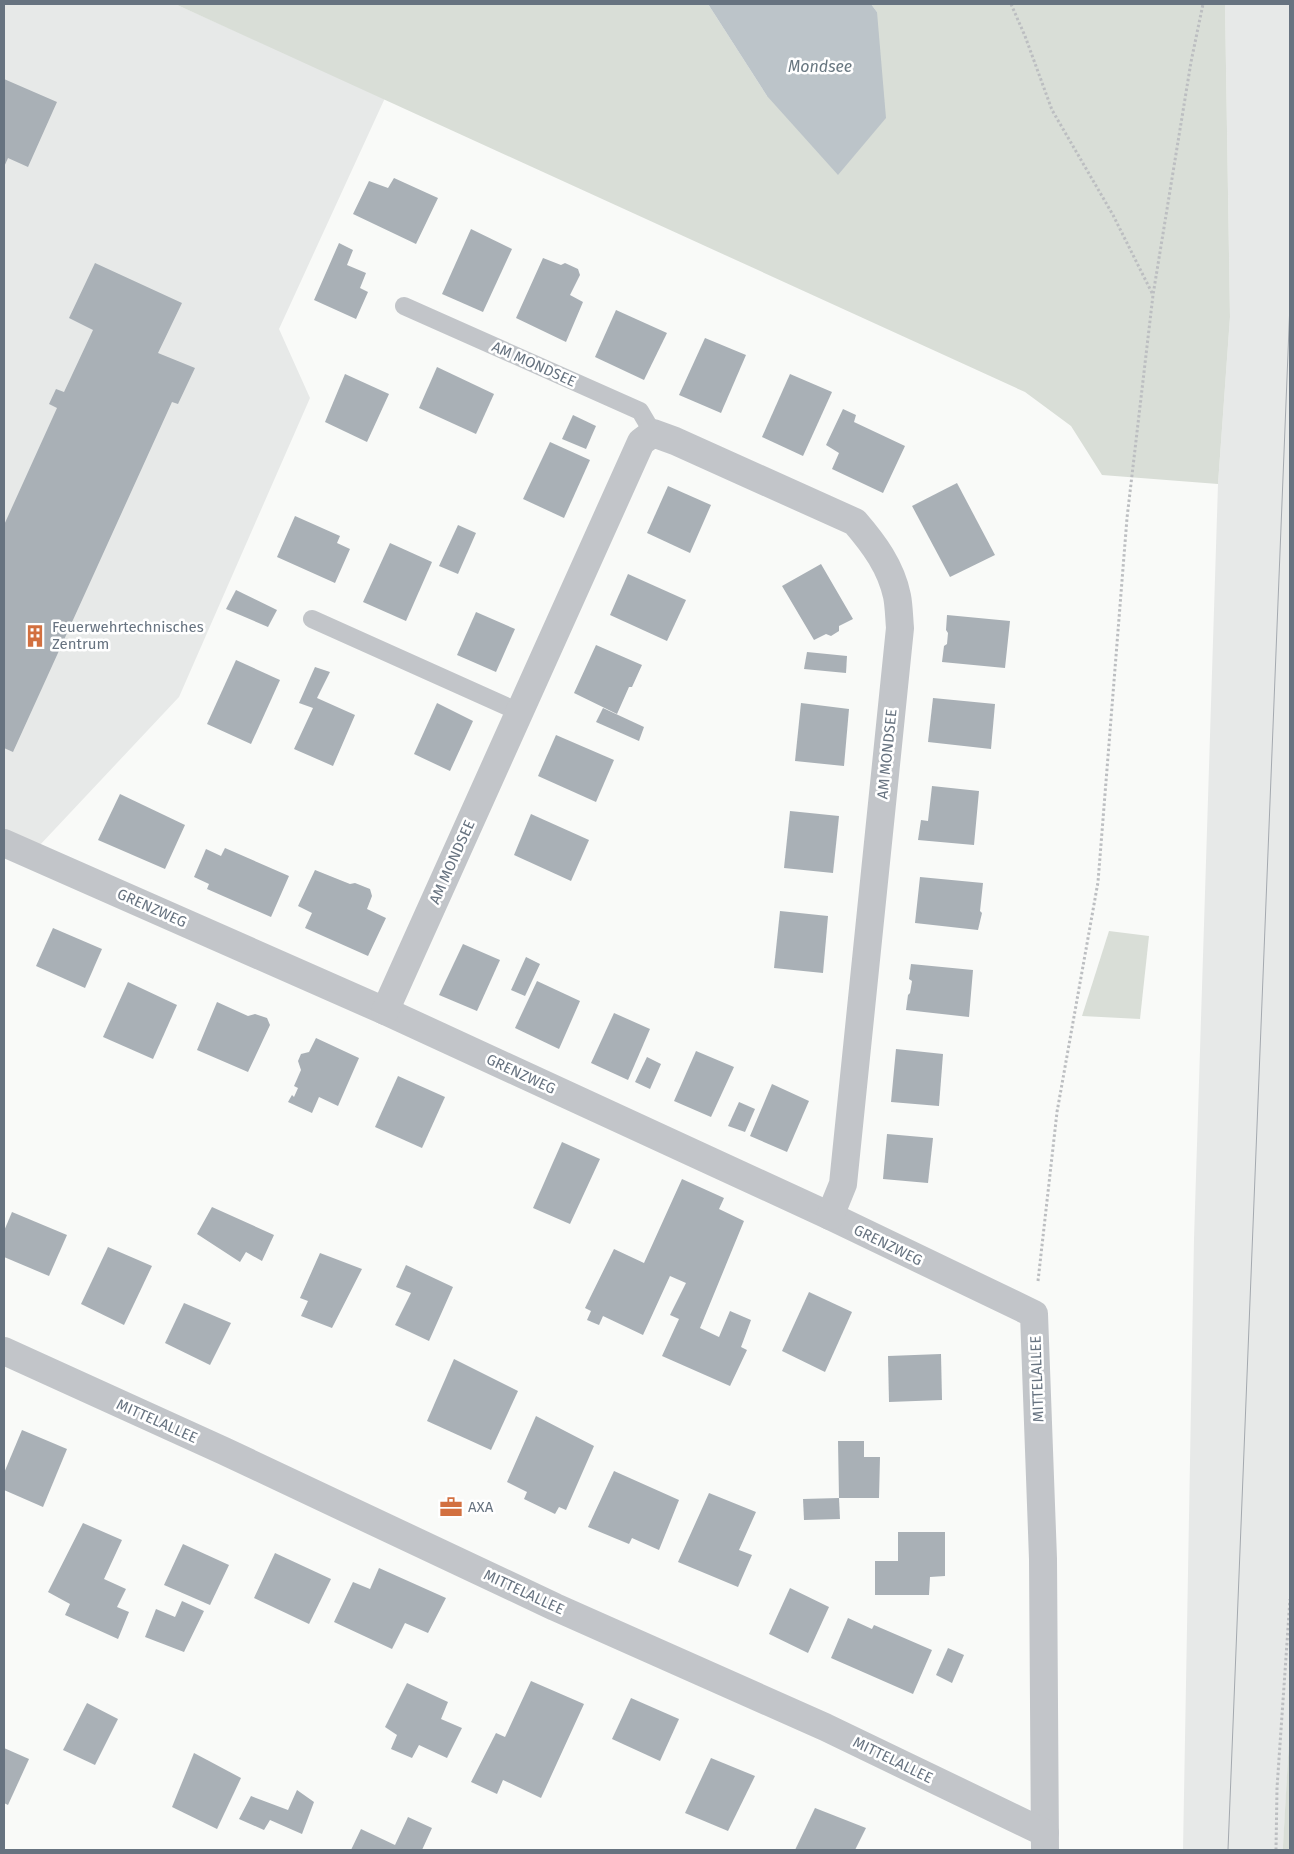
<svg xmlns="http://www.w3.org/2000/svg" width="1294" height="1854" font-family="'Fira Sans',sans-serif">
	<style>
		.built { fill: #e7e9e8 }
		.green { fill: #d9ded7 }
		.water { fill: #bcc4c9 }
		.building { fill: #a9b0b6 }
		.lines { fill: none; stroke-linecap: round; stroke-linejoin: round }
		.path { stroke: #bcbec1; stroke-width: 3; stroke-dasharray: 2.5 2.5; stroke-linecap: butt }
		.lane { stroke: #c2c5c9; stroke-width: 18 }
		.street { stroke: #c2c5c9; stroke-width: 28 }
		.tram { stroke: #a4a9af; stroke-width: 1 }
		.labels { text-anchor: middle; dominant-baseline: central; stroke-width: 5; stroke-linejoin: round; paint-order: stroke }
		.street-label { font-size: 15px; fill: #677380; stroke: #fff }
		.poi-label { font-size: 15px; fill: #677380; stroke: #fff; text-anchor: start }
		.water-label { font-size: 16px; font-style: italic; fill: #687780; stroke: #fff }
	</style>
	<rect width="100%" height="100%" fill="#f9faf8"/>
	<!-- built -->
	<g class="built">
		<path d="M 4,4 L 175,4 L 385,98 L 279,329 L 310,398 L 179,697 L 39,846 L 4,830 Z"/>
		<path d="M 1225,4 L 1290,4 L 1290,1722 L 1283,1850 L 1183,1850 L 1194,1239 L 1218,484 L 1230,317 Z"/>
	</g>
	<!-- green -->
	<g class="green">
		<path d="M 175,4 L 708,4 L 767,96 L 877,12 L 871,4 L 1225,4 L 1230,317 L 1218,484 L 1102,475 L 1071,426 L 1025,392 Z"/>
		<path d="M 1109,931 L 1149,936 L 1140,1019 L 1082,1016 Z"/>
		<path d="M 1290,1722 L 1290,1850 L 1283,1850 L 1283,1846 Z"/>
	</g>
	<!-- water -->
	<path class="water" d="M 708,4 L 871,4 L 877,12 L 886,118 L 838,175 L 767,96 Z"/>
	<!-- building -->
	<g class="building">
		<path d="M 4,79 L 57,102 L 28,167 L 8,158 L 4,167 Z"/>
		<path d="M 394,178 L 438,198 L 416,244 L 353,214 L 369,181 L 388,188 Z"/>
		<path d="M 471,229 L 512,249 L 483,312 L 442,294 Z"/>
		<path d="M 339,243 L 353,250 L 347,265 L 366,273 L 360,288 L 368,292 L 356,319 L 314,300 Z"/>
		<path d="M 543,258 L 561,265 L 565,263 L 578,269 L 580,275 L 570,295 L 583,302 L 566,342 L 516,318 Z"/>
		<path d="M 95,263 L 182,303 L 158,353 L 195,368 L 178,404 L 172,402 L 13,752 L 4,748 L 4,525 L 57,408 L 49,404 L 56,389 L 64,392 L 93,330 L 69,318 Z"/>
		<path d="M 616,310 L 667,333 L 644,380 L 595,357 Z"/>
		<path d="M 705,338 L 746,355 L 721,413 L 679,395 Z"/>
		<path d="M 437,367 L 494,394 L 476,434 L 419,408 Z"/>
		<path d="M 345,374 L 389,394 L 367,442 L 325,422 Z"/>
		<path d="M 790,374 L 832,392 L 803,456 L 762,437 Z"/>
		<path d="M 843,409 L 856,415 L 854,422 L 905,446 L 883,493 L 832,469 L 839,453 L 826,445 Z"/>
		<path d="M 573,415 L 596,426 L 586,449 L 562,439 Z"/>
		<path d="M 550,442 L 590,460 L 564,518 L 523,499 Z"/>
		<path d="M 957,483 L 995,555 L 950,577 L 912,506 Z"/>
		<path d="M 668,486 L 711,505 L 690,553 L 647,533 Z"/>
		<path d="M 295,516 L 340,536 L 337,543 L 350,549 L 335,583 L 277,557 Z"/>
		<path d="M 458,525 L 476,533 L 458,574 L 439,566 Z"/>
		<path d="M 390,543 L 432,562 L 406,621 L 363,602 Z"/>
		<path d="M 821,564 L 853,619 L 839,626 L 839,631 L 831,636 L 826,634 L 814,640 L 782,586 Z"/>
		<path d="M 628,574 L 686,600 L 667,641 L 610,615 Z"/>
		<path d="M 236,590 L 277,610 L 268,627 L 226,609 Z"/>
		<path d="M 476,612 L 515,629 L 496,672 L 457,655 Z"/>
		<path d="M 947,615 L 1010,621 L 1005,668 L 942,662 L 944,646 L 947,644 L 948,633 L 946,630 Z"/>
		<path d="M 596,645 L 642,665 L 632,687 L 629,687 L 617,714 L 574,693 Z"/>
		<path d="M 807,652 L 847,656 L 846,673 L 804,669 Z"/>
		<path d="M 236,660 L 280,680 L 251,744 L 207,724 Z"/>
		<path d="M 315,667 L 330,672 L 317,698 L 355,715 L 333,766 L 294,749 L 313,708 L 299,703 Z"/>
		<path d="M 933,698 L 995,704 L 991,749 L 928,742 Z"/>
		<path d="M 437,703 L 473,721 L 450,771 L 414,754 Z"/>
		<path d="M 801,703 L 849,709 L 844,766 L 795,761 Z"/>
		<path d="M 603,708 L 644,727 L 639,741 L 596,722 Z"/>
		<path d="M 556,735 L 614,760 L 596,802 L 538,776 Z"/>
		<path d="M 932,786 L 979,791 L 974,845 L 918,840 L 921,820 L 928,821 Z"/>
		<path d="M 120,794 L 185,825 L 165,869 L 98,840 Z"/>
		<path d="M 790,811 L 839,816 L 833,873 L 784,868 Z"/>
		<path d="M 531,814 L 589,840 L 571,881 L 514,855 Z"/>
		<path d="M 225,848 L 289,876 L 271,917 L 207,889 L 209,884 L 194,877 L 206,849 L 221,856 Z"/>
		<path d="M 315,870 L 350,884 L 355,883 L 370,889 L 372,896 L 367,909 L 386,918 L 368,956 L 305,928 L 312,913 L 298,906 Z"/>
		<path d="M 920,877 L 983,883 L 980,911 L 982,913 L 978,930 L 915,923 Z"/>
		<path d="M 780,911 L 828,916 L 823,973 L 774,968 Z"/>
		<path d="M 53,928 L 102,949 L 85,988 L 36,966 Z"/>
		<path d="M 463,944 L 500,960 L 477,1011 L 439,995 Z"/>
		<path d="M 526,957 L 540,964 L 525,996 L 511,990 Z"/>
		<path d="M 911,964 L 973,970 L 969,1017 L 906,1010 L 908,995 L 910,993 L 912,981 L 909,979 Z"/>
		<path d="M 537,981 L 580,1001 L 559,1049 L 515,1028 Z"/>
		<path d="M 128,982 L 177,1005 L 153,1059 L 103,1037 Z"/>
		<path d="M 217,1002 L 248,1016 L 255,1014 L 267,1018 L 270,1025 L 248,1072 L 197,1050 Z"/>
		<path d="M 614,1013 L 650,1029 L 628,1080 L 591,1063 Z"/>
		<path d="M 316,1038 L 359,1058 L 338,1106 L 319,1097 L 312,1113 L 288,1102 L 292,1095 L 294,1097 L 298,1088 L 294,1086 L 301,1070 L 298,1061 L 301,1054 L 309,1052 Z"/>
		<path d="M 896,1049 L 943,1054 L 939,1106 L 891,1102 Z"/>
		<path d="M 696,1051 L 734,1067 L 711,1117 L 674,1101 Z"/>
		<path d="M 647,1057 L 661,1064 L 650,1089 L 635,1082 Z"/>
		<path d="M 398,1076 L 445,1097 L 422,1148 L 375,1127 Z"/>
		<path d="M 772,1084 L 809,1101 L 787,1152 L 750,1136 Z"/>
		<path d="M 739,1102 L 755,1109 L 745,1132 L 728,1126 Z"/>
		<path d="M 887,1134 L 933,1138 L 928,1183 L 883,1179 Z"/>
		<path d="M 562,1142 L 600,1159 L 570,1224 L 533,1208 Z"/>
		<path d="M 682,1179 L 724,1198 L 719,1209 L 744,1221 L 700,1328 L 719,1337 L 730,1311 L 751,1320 L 741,1347 L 747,1350 L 730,1386 L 662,1356 L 679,1319 L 670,1315 L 686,1283 L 670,1276 L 643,1335 L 603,1316 L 599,1325 L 587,1320 L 591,1311 L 585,1308 L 614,1249 L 644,1263 Z"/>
		<path d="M 212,1207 L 274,1235 L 262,1261 L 246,1252 L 240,1262 L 197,1234 Z"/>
		<path d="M 12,1212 L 67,1235 L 49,1276 L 4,1257 L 4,1231 Z"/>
		<path d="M 108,1247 L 152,1266 L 124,1325 L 81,1304 Z"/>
		<path d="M 320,1253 L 362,1269 L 332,1328 L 301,1316 L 308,1301 L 300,1298 Z"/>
		<path d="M 406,1265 L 453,1287 L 429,1341 L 395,1325 L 411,1293 L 396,1287 Z"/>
		<path d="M 809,1292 L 852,1312 L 825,1372 L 782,1351 Z"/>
		<path d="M 184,1303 L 231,1323 L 210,1365 L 165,1343 Z"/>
		<path d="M 941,1354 L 942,1400 L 889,1402 L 888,1356 Z"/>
		<path d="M 454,1359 L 518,1391 L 491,1450 L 427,1421 Z"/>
		<path d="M 536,1416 L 594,1446 L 566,1510 L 559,1507 L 555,1514 L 524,1499 L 527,1492 L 507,1482 Z"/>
		<path d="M 22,1430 L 67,1449 L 43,1507 L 4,1490 L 4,1473 Z"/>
		<path d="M 838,1441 L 864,1441 L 864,1457 L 880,1457 L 879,1498 L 839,1498 Z"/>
		<path d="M 614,1471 L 679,1500 L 659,1550 L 632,1538 L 629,1544 L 588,1527 Z"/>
		<path d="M 709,1493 L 756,1512 L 739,1550 L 752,1555 L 738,1587 L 678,1562 Z"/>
		<path d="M 839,1498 L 840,1519 L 804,1520 L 803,1499 Z"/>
		<path d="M 83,1523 L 122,1540 L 104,1579 L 126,1589 L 117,1607 L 129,1612 L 118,1639 L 65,1615 L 70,1604 L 48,1592 Z"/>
		<path d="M 898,1532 L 945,1532 L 945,1576 L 930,1577 L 929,1595 L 875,1595 L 875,1561 L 898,1561 Z"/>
		<path d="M 183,1544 L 229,1565 L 210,1605 L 164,1585 Z"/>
		<path d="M 275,1553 L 331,1579 L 309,1624 L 254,1598 Z"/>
		<path d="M 379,1568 L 446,1598 L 428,1633 L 405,1623 L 392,1649 L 334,1622 L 353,1582 L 370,1589 Z"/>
		<path d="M 790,1588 L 829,1607 L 808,1653 L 769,1634 Z"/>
		<path d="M 182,1601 L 204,1611 L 184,1652 L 145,1637 L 156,1609 L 175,1617 Z"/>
		<path d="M 848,1618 L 872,1629 L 874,1625 L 932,1650 L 913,1694 L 831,1658 Z"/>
		<path d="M 948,1648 L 964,1655 L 952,1683 L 936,1675 Z"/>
		<path d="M 531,1681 L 584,1704 L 541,1798 L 503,1780 L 497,1794 L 471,1782 L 496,1733 L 505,1737 Z"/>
		<path d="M 407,1683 L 448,1702 L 441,1719 L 462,1728 L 447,1758 L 419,1745 L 412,1758 L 391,1749 L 397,1735 L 385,1727 Z"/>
		<path d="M 631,1698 L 679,1719 L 660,1761 L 612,1739 Z"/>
		<path d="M 87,1703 L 118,1719 L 95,1765 L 63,1750 Z"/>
		<path d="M 4,1748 L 29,1759 L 8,1805 L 4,1803 Z"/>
		<path d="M 194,1753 L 241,1778 L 217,1829 L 172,1807 Z"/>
		<path d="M 711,1758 L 755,1776 L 728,1831 L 685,1813 Z"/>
		<path d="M 297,1790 L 314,1802 L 302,1834 L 270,1820 L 264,1830 L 239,1819 L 251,1796 L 288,1810 Z"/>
		<path d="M 815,1808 L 866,1828 L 855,1850 L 795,1850 Z"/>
		<path d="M 408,1817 L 432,1828 L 422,1850 L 351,1850 L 361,1829 L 395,1845 Z"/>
	</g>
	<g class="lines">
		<!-- path -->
		<g class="path">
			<path d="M 1011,4 L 1025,36 L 1052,110 L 1113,215 L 1153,295"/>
			<path d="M 1038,1281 L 1057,1112 L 1098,882 L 1127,518 L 1153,295 L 1191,62 L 1203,4"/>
			<path d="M 1276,1850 L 1277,1788 L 1290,1599"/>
		</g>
		<!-- lane -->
		<g class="lane">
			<path d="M 404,306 L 640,411 L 653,433"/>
			<path d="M 312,619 L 519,712"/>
		</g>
		<!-- street -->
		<g class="street">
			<path d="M 4,843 L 385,1011 L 830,1216 L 1034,1314 L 1043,1559 L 1045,1850"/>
			<path d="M 385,1011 L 641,442 L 653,433 L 675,441 L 855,522 C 874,544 891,567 897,596 C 899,606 899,617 900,628 L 843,1184 L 830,1216"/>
			<path d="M 4,1351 L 224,1451 L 555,1607 L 825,1727 L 1045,1833"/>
		</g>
		<!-- tram -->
		<path class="tram" d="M 1228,1850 L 1290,303"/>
	</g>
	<!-- icons -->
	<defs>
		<symbol id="building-bare" viewBox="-9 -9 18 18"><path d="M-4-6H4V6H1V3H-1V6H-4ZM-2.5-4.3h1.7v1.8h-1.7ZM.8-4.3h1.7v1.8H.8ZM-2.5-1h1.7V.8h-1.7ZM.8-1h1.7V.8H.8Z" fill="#d27040" stroke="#fff" stroke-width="2.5" paint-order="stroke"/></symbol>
		<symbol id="office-bare" viewBox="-9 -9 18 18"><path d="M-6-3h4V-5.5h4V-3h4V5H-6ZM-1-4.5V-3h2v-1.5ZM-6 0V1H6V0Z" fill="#d27040" stroke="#fff" stroke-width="2.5" paint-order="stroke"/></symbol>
	</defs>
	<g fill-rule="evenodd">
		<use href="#building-bare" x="19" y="620" width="32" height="32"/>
		<use href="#office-bare" x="435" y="1491" width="32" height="32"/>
	</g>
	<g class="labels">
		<!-- street labels -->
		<g class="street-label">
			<text transform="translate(534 364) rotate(24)">AM MONDSEE</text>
			<text transform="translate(887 754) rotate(-84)">AM MONDSEE</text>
			<text transform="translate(452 862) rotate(-66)">AM MONDSEE</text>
			<text transform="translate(152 908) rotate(24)">GRENZWEG</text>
			<text transform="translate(521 1074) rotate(25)">GRENZWEG</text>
			<text transform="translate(888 1245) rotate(26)">GRENZWEG</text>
			<text transform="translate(1037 1379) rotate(-92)">MITTELALLEE</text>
			<text transform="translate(157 1421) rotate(24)">MITTELALLEE</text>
			<text transform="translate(524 1592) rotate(25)">MITTELALLEE</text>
			<text transform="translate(893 1760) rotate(26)">MITTELALLEE</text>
		</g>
		<!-- poi labels -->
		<g class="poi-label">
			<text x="52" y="627">Feuerwehrtechnisches<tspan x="52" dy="17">Zentrum</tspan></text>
			<text x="468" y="1507">AXA</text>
		</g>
		<!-- water labels -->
		<g class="water-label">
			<text x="820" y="66">Mondsee</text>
		</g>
	</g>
	<!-- border -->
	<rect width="1294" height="1854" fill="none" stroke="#677380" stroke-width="10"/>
</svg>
